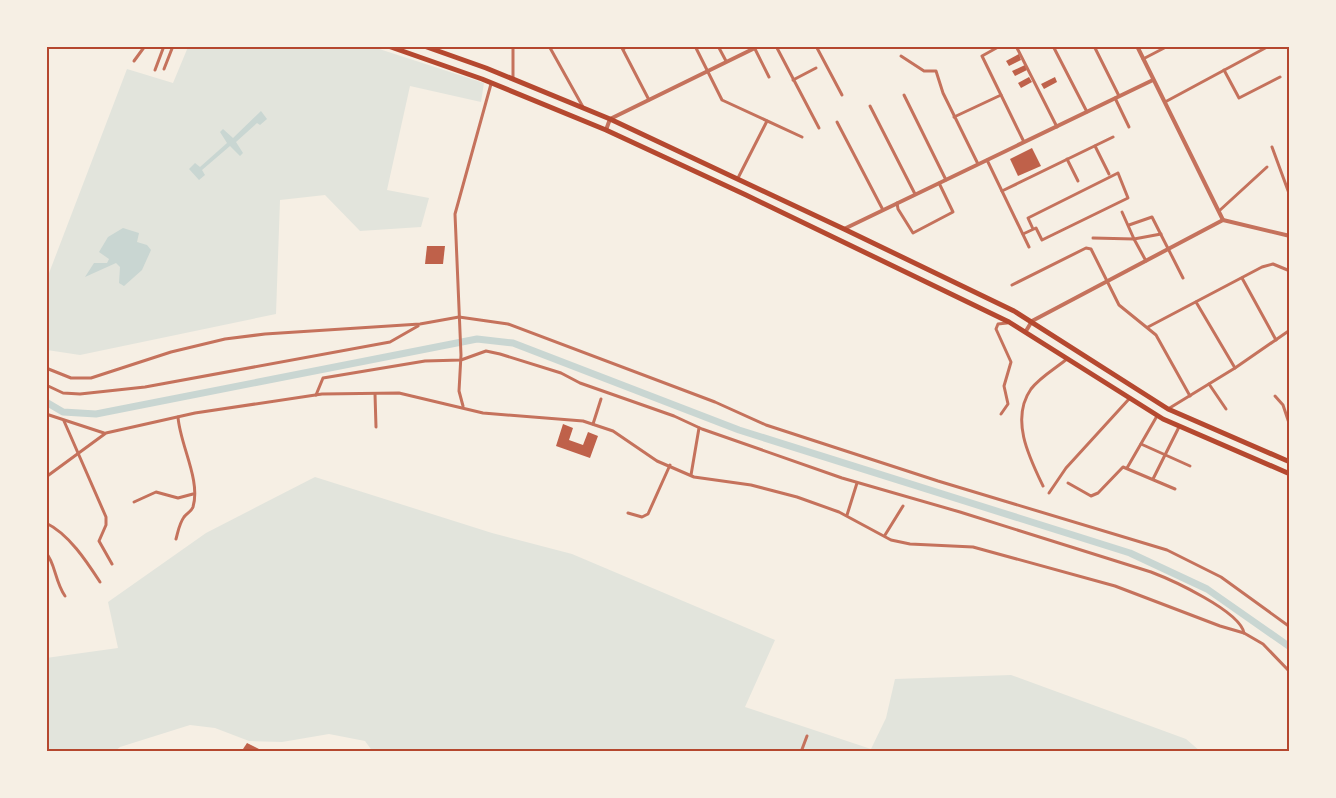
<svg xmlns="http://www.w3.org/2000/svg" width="1336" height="798" font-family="'Archivo Narrow',sans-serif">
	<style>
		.green { fill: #e2e4dc }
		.water { fill: #c9d6d2 }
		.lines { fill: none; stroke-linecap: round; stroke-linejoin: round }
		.canal { stroke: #c9d6d2; stroke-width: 7 }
		.building { fill: #bf614a }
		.minor { stroke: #c5725c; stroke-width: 3 }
		.tertiary { stroke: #c5725c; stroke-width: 4 }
		.primary { stroke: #b5482f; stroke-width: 5 }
		.neatline { fill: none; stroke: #b5482f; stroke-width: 2 }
	</style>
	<rect width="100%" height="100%" fill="#f6efe4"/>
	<!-- green -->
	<g class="green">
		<path d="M 370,46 L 484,83 L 481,102 L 410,86 L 387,190 L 429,198 L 421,227 L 360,231 L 325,195 L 280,200 L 276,314 L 80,355 L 47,350 L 46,281 L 127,69 L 173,83 L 188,47 Z"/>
		<path d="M 315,477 L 492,533 L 572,554 L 775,640 L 745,707 L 871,749 L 886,718 L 895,679 L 1011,675 L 1186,739 L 1200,751 L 373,752 L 365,741 L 329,734 L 282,742 L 249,741 L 215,728 L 190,725 L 120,747 L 115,751 L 47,751 L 46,658 L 118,648 L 108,602 L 206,533 Z"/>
	</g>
	<!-- water -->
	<g class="water">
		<path d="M 261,111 L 267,119 L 260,125 L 257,123 L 236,142 L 243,153 L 240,156 L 230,146 L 202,170 L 205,175 L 199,180 L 189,169 L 195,163 L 200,167 L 227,143 L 220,132 L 223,129 L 233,138 Z"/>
		<path d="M 123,228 L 139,233 L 137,242 L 147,245 L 151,250 L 142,270 L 124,286 L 119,283 L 120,267 L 116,263 L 85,277 L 94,263 L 107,263 L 109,259 L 99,252 L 108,237 Z"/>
	</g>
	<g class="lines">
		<!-- canal -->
		<path class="canal" d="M 46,402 L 63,412 L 96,414 L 477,339 L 513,343 L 739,430 L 1130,553 L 1207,589 L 1290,647"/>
	</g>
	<!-- building -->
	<g class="building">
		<path d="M 1019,54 L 1021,60 L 1009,66 L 1006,61 Z"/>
		<path d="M 1025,65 L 1027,70 L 1015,76 L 1012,71 Z"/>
		<path d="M 1029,77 L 1032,82 L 1021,88 L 1018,83 Z"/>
		<path d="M 1055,77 L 1057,82 L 1044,89 L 1041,84 Z"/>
		<path d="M 1032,148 L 1041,166 L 1018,176 L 1010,159 Z"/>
		<path d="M 427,246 L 445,246 L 443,264 L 425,264 Z"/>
		<path d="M 563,424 L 573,428 L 569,440 L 583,445 L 588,432 L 598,436 L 590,458 L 556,446 Z"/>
		<path d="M 247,743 L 265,752 L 241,752 Z"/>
	</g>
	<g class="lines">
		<!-- minor -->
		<g class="minor">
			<path d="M 549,46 L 583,107"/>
			<path d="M 621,46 L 649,100"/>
			<path d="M 695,46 L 722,100 L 802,137"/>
			<path d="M 718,46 L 726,61"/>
			<path d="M 776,46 L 819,128"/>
			<path d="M 816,46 L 842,95"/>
			<path d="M 1000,46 L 982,56 L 1024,142"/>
			<path d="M 1016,46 L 1057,127"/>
			<path d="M 1053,46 L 1087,112"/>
			<path d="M 1094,46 L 1119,96"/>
			<path d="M 623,49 L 628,46"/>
			<path d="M 755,49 L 769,77"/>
			<path d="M 901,56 L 924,71 L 936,71 L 943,93 L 978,164"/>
			<path d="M 1143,59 L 1168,46"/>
			<path d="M 134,61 L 145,46"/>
			<path d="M 164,69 L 173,46"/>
			<path d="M 155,70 L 164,46"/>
			<path d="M 1224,70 L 1239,98 L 1280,77"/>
			<path d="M 513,78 L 513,46"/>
			<path d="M 793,80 L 816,68"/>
			<path d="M 904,95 L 946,180"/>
			<path d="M 1115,98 L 1129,127"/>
			<path d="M 1165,102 L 1269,46"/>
			<path d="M 870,106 L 915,194"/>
			<path d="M 954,117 L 1001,95"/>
			<path d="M 837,122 L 883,210"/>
			<path d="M 1095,146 L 1109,174"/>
			<path d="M 1272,147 L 1290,196"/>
			<path d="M 1067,159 L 1078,181"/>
			<path d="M 987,160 L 1029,247"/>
			<path d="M 738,178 L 767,121"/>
			<path d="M 1002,191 L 1113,137"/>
			<path d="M 897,203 L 898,209 L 913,233 L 953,212 L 939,183"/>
			<path d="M 1219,211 L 1267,167"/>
			<path d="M 1129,225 L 1152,217 L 1183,278"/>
			<path d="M 1023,234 L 1036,228 L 1042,240 L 1128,198 L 1118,173 L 1028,218 L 1033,229"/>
			<path d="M 1093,238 L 1134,239 L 1122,212"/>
			<path d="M 1146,261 L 1134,239 L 1161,234"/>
			<path d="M 1242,278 L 1276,340"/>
			<path d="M 1012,285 L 1086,248 L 1091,249 L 1119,305 L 1156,335 L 1190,396"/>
			<path d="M 1196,302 L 1235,368"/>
			<path d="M 1148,327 L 1262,267 L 1273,264 L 1290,271"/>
			<path d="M 46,368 L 71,378 L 91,378 L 171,352 L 225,339 L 265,334 L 420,324 L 459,317 L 508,324 L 715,402 L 766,425 L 938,481 L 1167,550 L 1221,577 L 1290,627"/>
			<path d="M 1209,384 L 1226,409"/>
			<path d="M 46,385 L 63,393 L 80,394 L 145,387 L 390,342 L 418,326"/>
			<path d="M 375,394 L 376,427"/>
			<path d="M 316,395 L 323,378 L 425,361 L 461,360 L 486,351 L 500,354 L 561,373 L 580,383 L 674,416 L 702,429 L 842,478 L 960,512 L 1151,572 C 1172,580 1240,611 1244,633"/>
			<path d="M 1275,396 L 1283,405 L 1290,426"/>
			<path d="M 463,406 L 459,391 L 461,355 L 455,214 L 491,84"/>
			<path d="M 1168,409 L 1235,368 L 1290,330"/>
			<path d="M 46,414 L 104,433"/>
			<path d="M 1001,414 L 1008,404 L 1004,386 L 1011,362 L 996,329 L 998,324 L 1007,323"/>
			<path d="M 64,421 L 106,517 L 106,525 L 99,541 L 112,564"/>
			<path d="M 593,424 L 601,399"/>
			<path d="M 1141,444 L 1190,466"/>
			<path d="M 1127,468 L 1157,416"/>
			<path d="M 691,475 L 699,428"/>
			<path d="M 46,477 L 106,433 L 195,413 L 322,394 L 399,393 L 483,413 L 583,421 L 613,431 L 657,461 L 694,477 L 751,485 L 797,497 L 839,512 L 891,540 L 910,544 L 973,547 L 1115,586 L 1220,626 L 1244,633 L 1263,644 L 1290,672"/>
			<path d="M 1153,479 L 1179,427"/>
			<path d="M 1068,483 L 1091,496 L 1098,493 L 1123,467 L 1175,489"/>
			<path d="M 1043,486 C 1029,457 1010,419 1031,389 C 1040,377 1056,368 1067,359"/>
			<path d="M 1049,493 L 1066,468 L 1129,399"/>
			<path d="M 134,502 L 156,492 L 178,498 L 193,494"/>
			<path d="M 628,513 L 642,517 L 648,514 L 670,465"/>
			<path d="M 847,515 L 857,483"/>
			<path d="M 46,523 C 69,534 87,562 100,582"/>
			<path d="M 885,535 L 903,506"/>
			<path d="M 176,539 C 178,532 179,524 184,517 C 187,513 191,512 193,507 C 201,480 180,445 178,417"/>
			<path d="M 46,553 C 55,562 55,582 65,596"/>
			<path d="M 801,752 L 807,736"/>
		</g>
		<!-- tertiary -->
		<g class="tertiary">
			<path d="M 1137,46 L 1223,220"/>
			<path d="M 606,130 L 610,119 L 759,46"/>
			<path d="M 844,229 L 1153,80"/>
			<path d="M 1026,331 L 1032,321 L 1223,220 L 1290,236"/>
		</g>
		<!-- primary -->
		<g class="primary">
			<path d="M 388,46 L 482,79 L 606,130 L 746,195 L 1009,322 L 1163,419 L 1290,474"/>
			<path d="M 424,46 L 486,68 L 610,119 L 844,229 L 1014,311 L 1168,409 L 1290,462"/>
		</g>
	</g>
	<!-- border -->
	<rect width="1336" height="798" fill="none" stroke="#f6efe4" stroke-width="96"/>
	<rect x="48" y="48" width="1240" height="702" class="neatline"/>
</svg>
